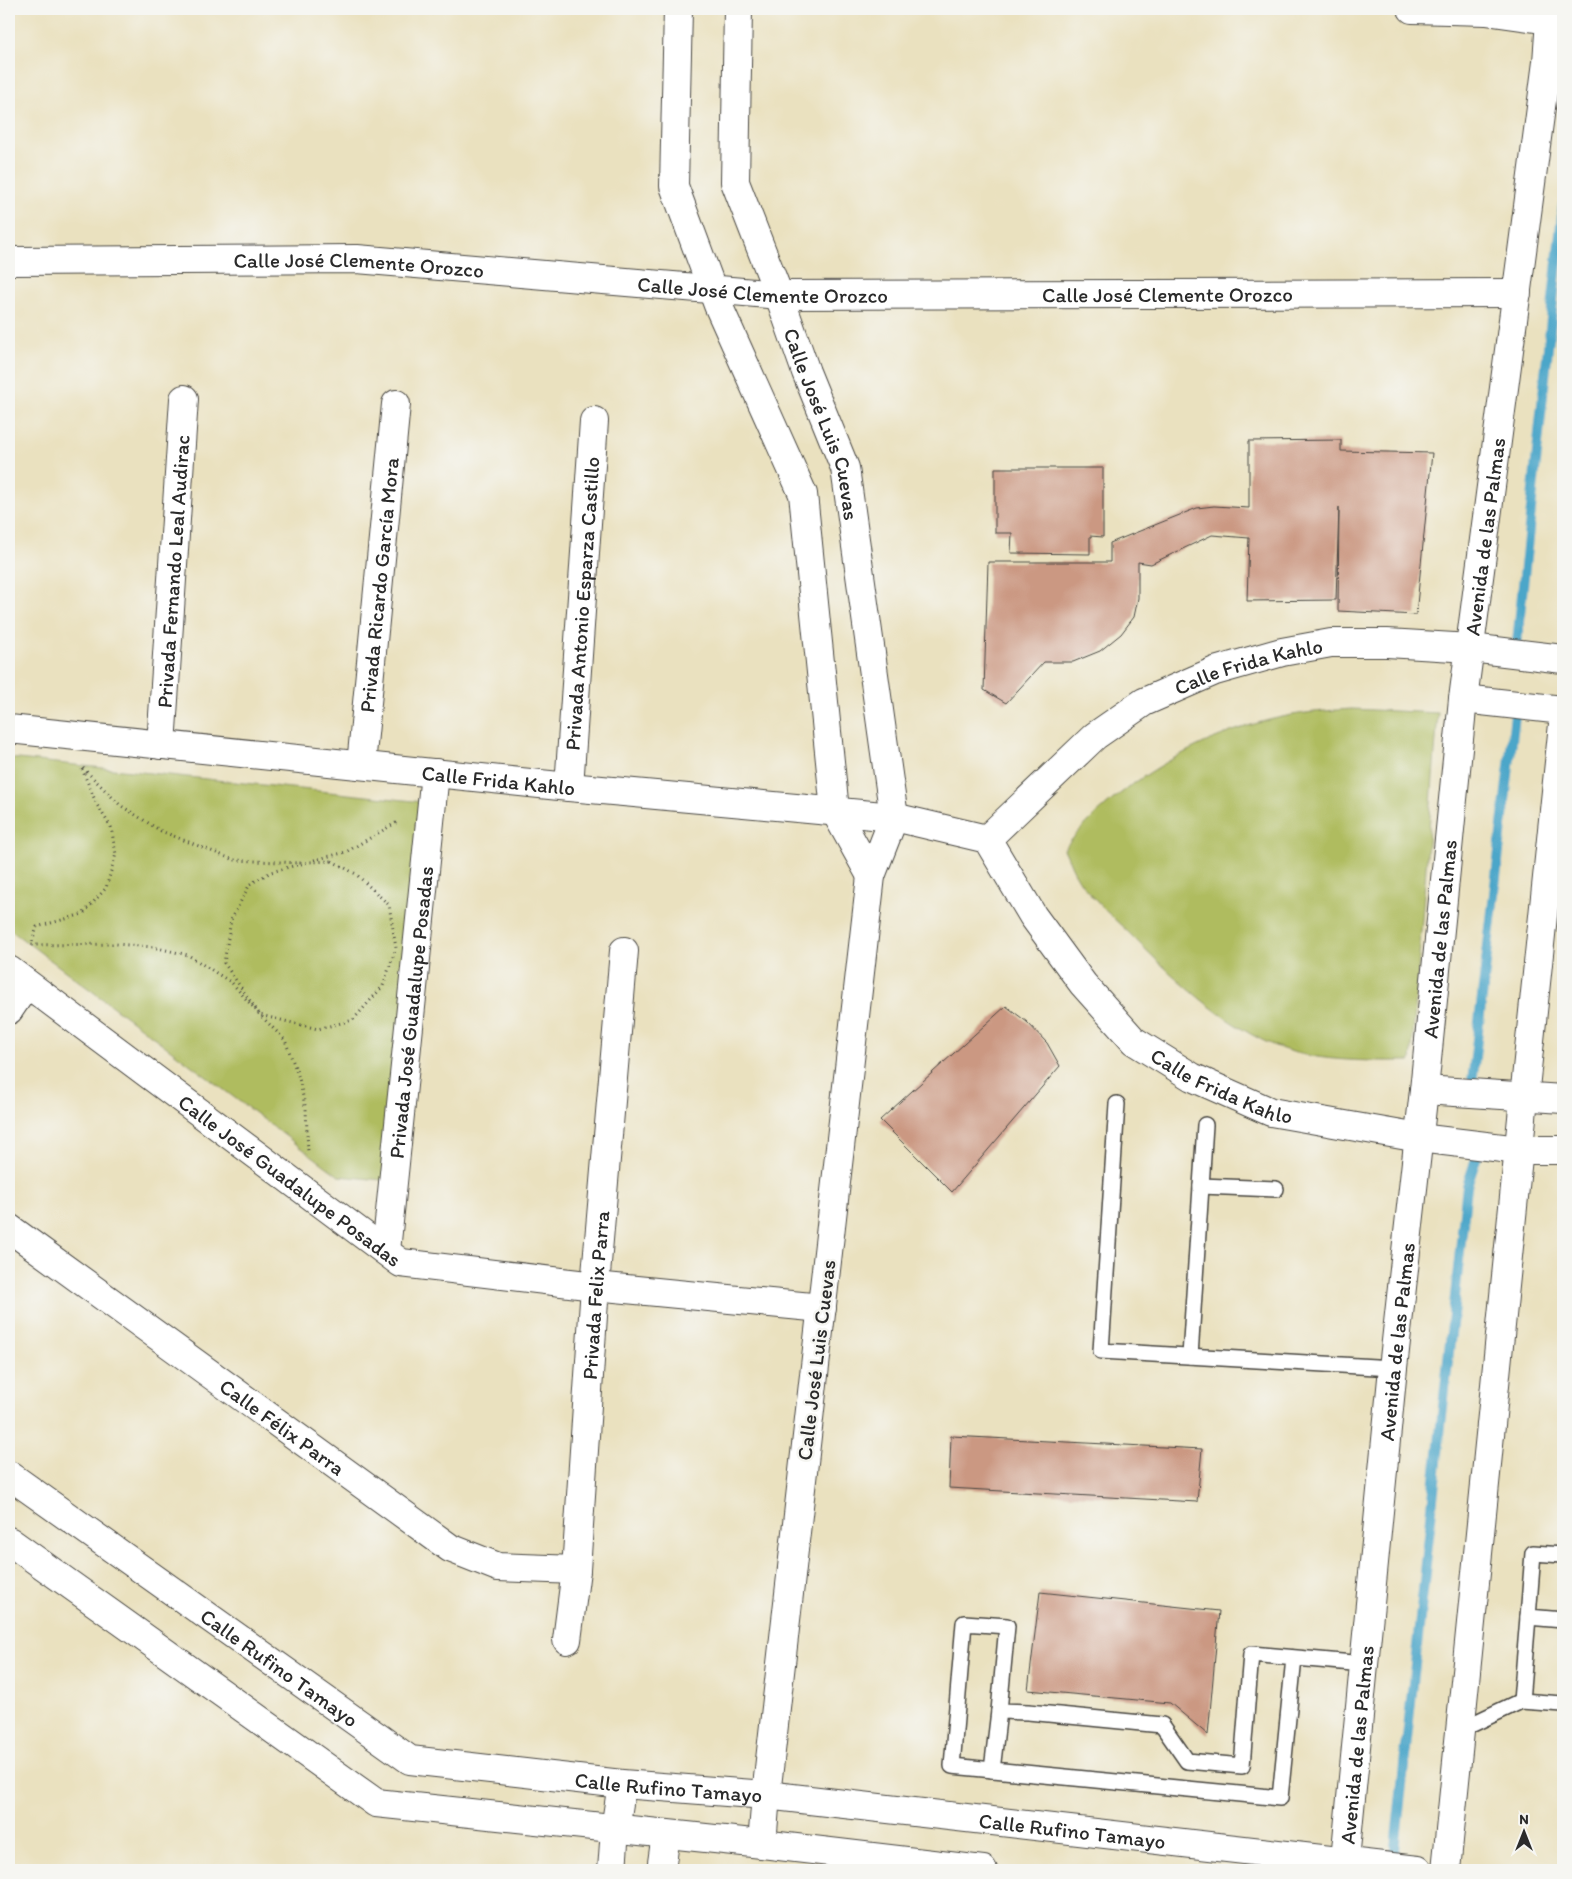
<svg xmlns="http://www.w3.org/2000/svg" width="1572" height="1879" font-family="Itim,sans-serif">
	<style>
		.green { fill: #afbc5f; stroke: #6d7445 }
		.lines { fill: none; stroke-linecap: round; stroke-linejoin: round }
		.stream { stroke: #4ba6c9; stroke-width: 10 }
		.building { fill: #cb9882 }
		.service-casing { stroke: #484641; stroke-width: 18 }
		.minor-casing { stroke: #484641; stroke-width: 30 }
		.secondary-casing { stroke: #484641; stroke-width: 30 }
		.primary-casing { stroke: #484641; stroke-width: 30 }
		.path { stroke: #484641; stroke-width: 3; stroke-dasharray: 1 4; stroke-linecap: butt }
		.service { stroke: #fff; stroke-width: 15 }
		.minor { stroke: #fff; stroke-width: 28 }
		.secondary { stroke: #fff; stroke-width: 28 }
		.primary { stroke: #fff; stroke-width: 28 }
		.labels { text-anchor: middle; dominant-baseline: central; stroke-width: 5; stroke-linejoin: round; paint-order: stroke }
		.street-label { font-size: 21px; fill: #2b2b2b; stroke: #f6f6f2 }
	</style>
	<rect width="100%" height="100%" fill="#f6f6f2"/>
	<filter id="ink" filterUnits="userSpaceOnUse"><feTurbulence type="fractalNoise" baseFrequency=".02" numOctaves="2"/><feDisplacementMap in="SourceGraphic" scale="10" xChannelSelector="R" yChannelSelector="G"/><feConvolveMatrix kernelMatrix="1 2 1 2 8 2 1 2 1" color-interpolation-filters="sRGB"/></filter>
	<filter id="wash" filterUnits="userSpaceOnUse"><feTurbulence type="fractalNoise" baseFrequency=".0096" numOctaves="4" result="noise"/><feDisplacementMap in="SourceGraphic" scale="20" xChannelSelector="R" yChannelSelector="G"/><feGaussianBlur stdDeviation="1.12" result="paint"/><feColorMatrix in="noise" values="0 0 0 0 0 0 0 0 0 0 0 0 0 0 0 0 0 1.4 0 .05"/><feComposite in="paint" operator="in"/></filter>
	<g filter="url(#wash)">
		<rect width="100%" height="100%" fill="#eae1bf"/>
		<!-- green -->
		<g class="green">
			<path d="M 1352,709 L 1438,713 L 1411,1061 C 1371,1061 1321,1062 1283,1049 C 1226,1029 1168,972 1126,930 C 1108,913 1087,895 1075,873 C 1071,866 1068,857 1064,849 C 1119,779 1218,724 1306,713 C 1321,711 1337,710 1352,709 Z"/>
			<path d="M 9,758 L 432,803 L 393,1181 L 339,1176 L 9,929 Z"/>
		</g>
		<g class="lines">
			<!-- stream -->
			<g class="stream">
				<path d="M 1516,652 L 1563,205"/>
				<path d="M 1471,1091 L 1516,706"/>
				<path d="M 1393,1867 L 1467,1186 L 1480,1147"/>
			</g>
		</g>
		<g id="blocks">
			<!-- building -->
			<g class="building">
				<path d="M 1341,440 L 1341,451 L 1432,453 L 1416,615 L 1338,611 L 1339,507 L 1336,600 L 1247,601 L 1249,538 L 1212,535 L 1151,564 L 1138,562 L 1138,598 L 1134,617 L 1121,634 L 1100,651 L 1073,662 L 1044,662 L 1006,703 L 984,690 L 988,562 L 1110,562 L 1110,543 L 1197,508 L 1214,506 L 1249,508 L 1249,441 Z"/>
				<path d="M 995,468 L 1103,468 L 1103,537 L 1090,536 L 1090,554 L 1011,553 L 1012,533 L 995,533 Z"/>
				<path d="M 1006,1006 L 1027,1022 L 1047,1043 L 1060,1066 L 952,1192 L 880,1120 Z"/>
				<path d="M 951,1436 L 1202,1449 L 1197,1502 L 949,1488 Z"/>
				<path d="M 1040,1592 L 1219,1611 L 1208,1735 L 1170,1703 L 1028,1690 Z"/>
			</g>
		</g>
	</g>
	<g filter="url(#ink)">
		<use href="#blocks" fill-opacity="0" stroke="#484641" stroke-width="1"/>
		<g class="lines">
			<defs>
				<g id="service">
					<path d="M 1117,1104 L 1101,1351 L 1393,1368"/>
					<path d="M 1201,1186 L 1276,1189"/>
					<path d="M 1190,1356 L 1205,1125"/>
					<path d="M 1563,1555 L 1533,1553 L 1528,1617 L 1563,1620"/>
					<path d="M 1294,1658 L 1280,1798 L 952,1766 L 964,1623 L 1007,1626 L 999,1711 L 1028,1712 L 1162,1725 L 1187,1761 L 1242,1766 L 1251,1654 L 1364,1664"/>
					<path d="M 1521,1701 L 1528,1617"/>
					<path d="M 1460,1730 L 1521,1701 L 1563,1704"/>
					<path d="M 992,1770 L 999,1711"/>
				</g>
				<g id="minor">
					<path d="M 678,9 L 674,186 L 718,305 L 803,494 L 835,811 L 871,876"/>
					<path id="s1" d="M 738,9 L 735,182 L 779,295 L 806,372 L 845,468 L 894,817 L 871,876 L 766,1795 L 762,1844"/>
					<path id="s2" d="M 9,261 L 357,259 L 779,295 L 1517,293"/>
					<path d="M 1463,699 L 1563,710"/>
					<path id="s3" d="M 9,729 L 569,787 L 894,817 L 987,839 L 1033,916 L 1083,984 L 1134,1041 L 1192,1077 L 1271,1112 L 1419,1138 L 1519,1150 L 1563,1150"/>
					<path id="s4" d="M 161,745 L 184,399"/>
					<path id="s5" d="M 361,765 L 396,404"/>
					<path id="s6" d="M 569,787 L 594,421"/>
					<path id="s7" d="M 987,839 L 1095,736 L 1144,702 L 1215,671 L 1282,652 L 1331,643 L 1387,643 L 1471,648 L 1563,659"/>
					<path id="s8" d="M 9,970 L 401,1263 L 595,1286 L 822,1308"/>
					<path d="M 9,1010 L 26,985"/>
					<path d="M 1424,1090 L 1563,1099"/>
					<path id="s9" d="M 9,1228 L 450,1548 L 498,1567 L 576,1570"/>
					<path id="s10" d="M 386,1251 L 435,773"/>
					<path id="s11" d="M 9,1475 L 410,1760 L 622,1784 L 766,1795 L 1418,1870"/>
					<path d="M 9,1541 L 376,1803 L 762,1844 L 983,1870"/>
					<path id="s12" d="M 567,1640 L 576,1570 L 595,1286 L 624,951"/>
					<path d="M 612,1870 L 615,1829 L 622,1784"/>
					<path d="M 661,1870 L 666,1834"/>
				</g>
				<path id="secondary" d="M 1412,9 L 1486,11 L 1550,20"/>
				<g id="primary">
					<path id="s13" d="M 1344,1870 L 1393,1368 L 1424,1090 L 1463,699 L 1547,62 L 1550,20 L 1548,9"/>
					<path d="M 1446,1870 L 1524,1098 L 1563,724"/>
				</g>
			</defs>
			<!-- service casing -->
			<use href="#service" class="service-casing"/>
			<!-- minor casing -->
			<use href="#minor" class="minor-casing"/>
			<!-- secondary casing -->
			<use href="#secondary" class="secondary-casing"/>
			<!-- primary casing -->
			<use href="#primary" class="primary-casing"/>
			<!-- path -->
			<g class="path">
				<path d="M 83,768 L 120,805 L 161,831 L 234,860 L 301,863"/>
				<path d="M 82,769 L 97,805 L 111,827 L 116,854 L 106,888 L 83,914 L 37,927 L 31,945 L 116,944 L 153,947 L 188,955 L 232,983 L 260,1015 L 285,1040 L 299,1078 L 306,1110 L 308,1153"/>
				<path d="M 314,860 L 346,852 L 399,821"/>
				<path d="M 332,861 L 356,874 L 389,905 L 396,948 L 383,986 L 353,1020 L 318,1029 L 260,1015 L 224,963 L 231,920 L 250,884 L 271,872 L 308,862 Z"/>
			</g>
			<!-- service -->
			<use href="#service" class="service"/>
			<!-- minor -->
			<use href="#minor" class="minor"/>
			<!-- secondary -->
			<use href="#secondary" class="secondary"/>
			<!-- primary -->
			<use href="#primary" class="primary"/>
		</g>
	</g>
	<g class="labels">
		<!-- street labels -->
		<g class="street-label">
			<text stroke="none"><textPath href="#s2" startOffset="350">Calle José Clemente Orozco</textPath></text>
			<text stroke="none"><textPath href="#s2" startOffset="755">Calle José Clemente Orozco</textPath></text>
			<text stroke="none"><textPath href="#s2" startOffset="1160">Calle José Clemente Orozco</textPath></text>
			<text stroke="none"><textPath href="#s1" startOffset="431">Calle José Luis Cuevas</textPath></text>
			<text stroke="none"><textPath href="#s13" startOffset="1341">Avenida de las Palmas</textPath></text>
			<text stroke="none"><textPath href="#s4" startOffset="174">Privada Fernando Leal Audirac</textPath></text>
			<text stroke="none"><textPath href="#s5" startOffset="181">Privada Ricardo García Mora</textPath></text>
			<text stroke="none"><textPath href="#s6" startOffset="184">Privada Antonio Esparza Castillo</textPath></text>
			<text stroke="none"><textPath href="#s7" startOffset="320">Calle Frida Kahlo</textPath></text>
			<text stroke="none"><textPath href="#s3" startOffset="492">Calle Frida Kahlo</textPath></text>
			<text stroke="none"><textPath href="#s13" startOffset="936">Avenida de las Palmas</textPath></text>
			<text stroke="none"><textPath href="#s10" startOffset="240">Privada José Guadalupe Posadas</textPath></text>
			<text stroke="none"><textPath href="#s3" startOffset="1335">Calle Frida Kahlo</textPath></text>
			<text stroke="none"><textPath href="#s8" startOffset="351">Calle José Guadalupe Posadas</textPath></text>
			<text stroke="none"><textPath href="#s12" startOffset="346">Privada Felix Parra</textPath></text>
			<text stroke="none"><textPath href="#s13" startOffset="531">Avenida de las Palmas</textPath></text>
			<text transform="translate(816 1360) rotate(-83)">Calle José Luis Cuevas</text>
			<text stroke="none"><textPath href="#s9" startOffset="338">Calle Félix Parra</textPath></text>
			<text stroke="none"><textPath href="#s11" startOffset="332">Calle Rufino Tamayo</textPath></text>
			<text stroke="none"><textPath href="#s13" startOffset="126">Avenida de las Palmas</textPath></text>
			<text stroke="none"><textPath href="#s11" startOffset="752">Calle Rufino Tamayo</textPath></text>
			<text stroke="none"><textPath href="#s11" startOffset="1158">Calle Rufino Tamayo</textPath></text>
		</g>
	</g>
	<!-- margin -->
	<rect width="1572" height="1879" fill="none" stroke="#f6f6f2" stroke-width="30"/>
	<!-- north arrow -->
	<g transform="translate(1524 1832)" stroke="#f6f6f2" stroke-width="4" paint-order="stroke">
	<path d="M0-4L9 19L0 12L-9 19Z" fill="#2b2b2b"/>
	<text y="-8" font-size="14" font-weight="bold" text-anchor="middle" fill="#2b2b2b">N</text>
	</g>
</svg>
